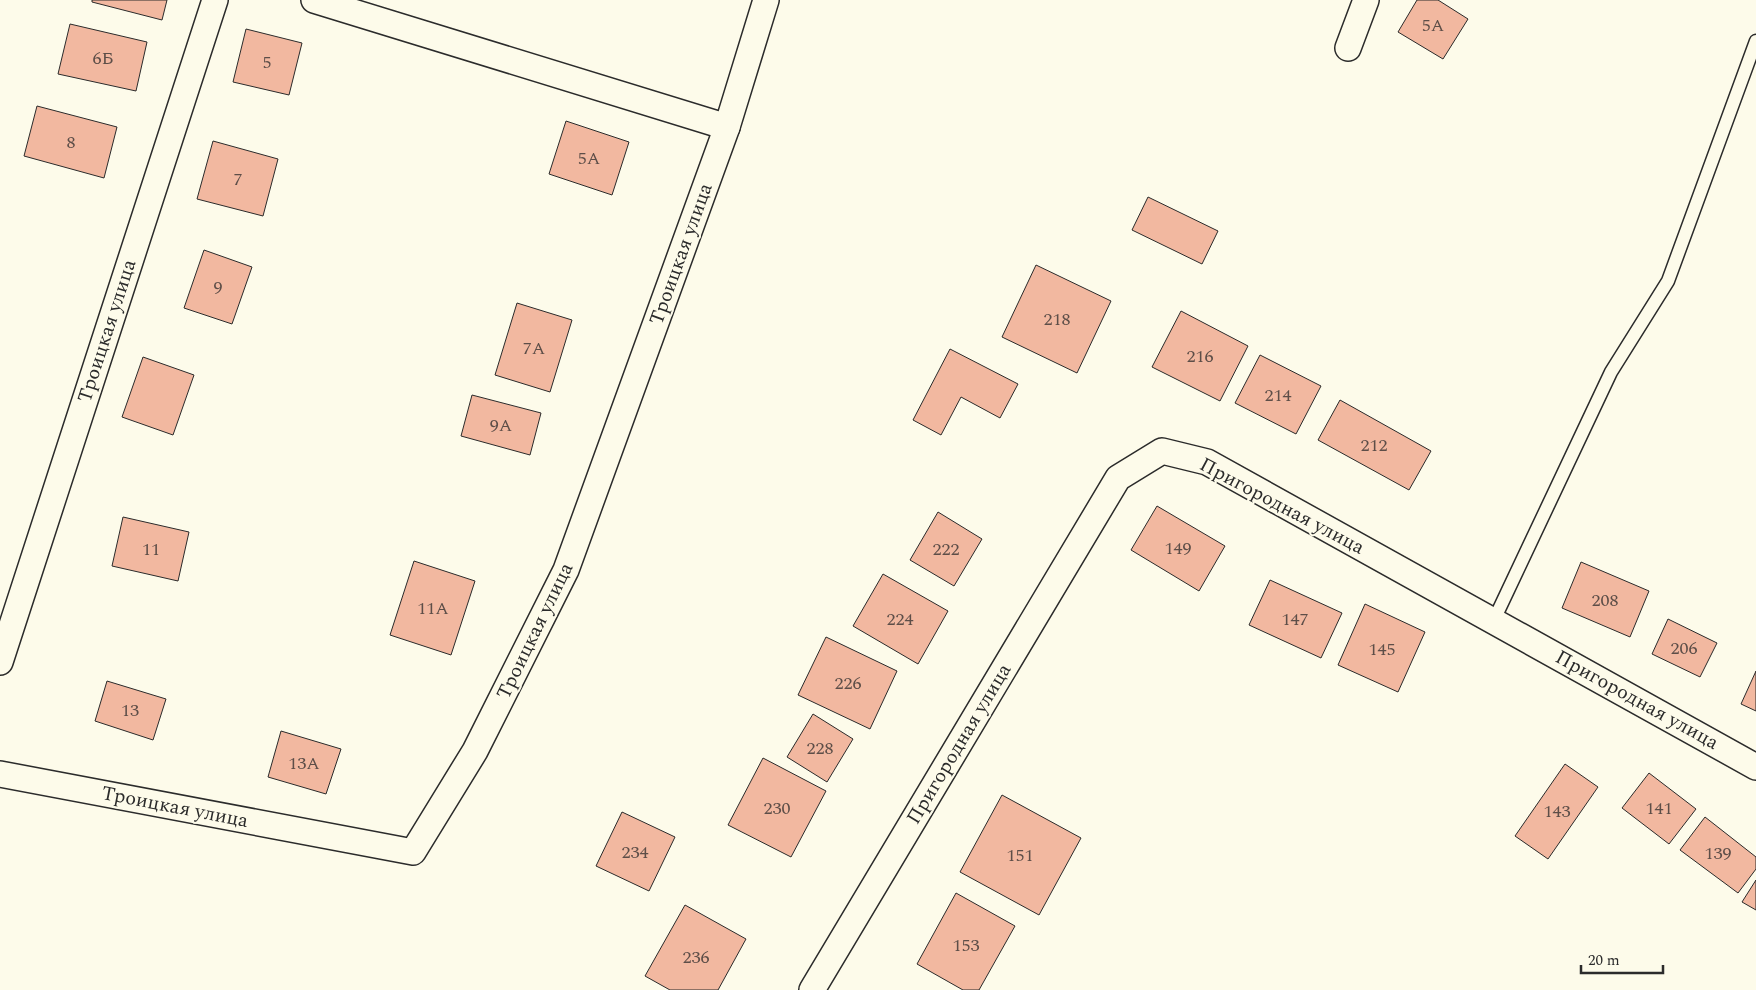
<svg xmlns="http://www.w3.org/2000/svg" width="1756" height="990" font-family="Spectral,serif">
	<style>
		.building { fill: #f2b8a0; stroke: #2b2b2b }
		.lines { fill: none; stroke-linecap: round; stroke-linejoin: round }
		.service-casing { stroke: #2b2b2b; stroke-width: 15 }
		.minor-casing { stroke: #2b2b2b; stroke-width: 28 }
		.service { stroke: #fdfbea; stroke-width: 12 }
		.minor { stroke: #fdfbea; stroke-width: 25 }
		.labels { text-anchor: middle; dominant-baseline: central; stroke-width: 4; stroke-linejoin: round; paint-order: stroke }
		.number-label { font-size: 18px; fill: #5d4e48 }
		.street-label { font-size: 20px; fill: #2b2b2b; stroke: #fdfbea }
	</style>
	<rect width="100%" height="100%" fill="#fdfbea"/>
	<!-- building -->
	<g class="building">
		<path d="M 92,0 L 167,0 L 162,20 L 92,2 Z"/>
		<path d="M 1417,0 L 1438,0 L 1468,19 L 1443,59 L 1398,32 Z"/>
		<path d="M 70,24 L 147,42 L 136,91 L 58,74 Z"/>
		<path d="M 246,29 L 302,43 L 289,95 L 233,82 Z"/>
		<path d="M 37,106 L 117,127 L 104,178 L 24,156 Z"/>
		<path d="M 566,121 L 629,142 L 612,195 L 549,174 Z"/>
		<path d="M 213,141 L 278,159 L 263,216 L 197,199 Z"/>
		<path d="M 1148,197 L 1218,231 L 1202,264 L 1132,230 Z"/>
		<path d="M 204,250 L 252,267 L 232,324 L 184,308 Z"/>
		<path d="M 1036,265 L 1111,301 L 1077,373 L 1002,337 Z"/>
		<path d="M 517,303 L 572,320 L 550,392 L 495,375 Z"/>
		<path d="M 1181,311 L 1248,346 L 1220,401 L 1152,367 Z"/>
		<path d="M 950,349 L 1018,384 L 1000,418 L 961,397 L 941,435 L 913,420 Z"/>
		<path d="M 1260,355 L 1321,386 L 1296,434 L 1235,403 Z"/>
		<path d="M 143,357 L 194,375 L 173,435 L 122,417 Z"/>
		<path d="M 472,395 L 541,413 L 530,455 L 461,436 Z"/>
		<path d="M 1340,400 L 1431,451 L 1409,490 L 1318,440 Z"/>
		<path d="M 1157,506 L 1225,546 L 1199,591 L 1131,550 Z"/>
		<path d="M 938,512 L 982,539 L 954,586 L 910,560 Z"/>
		<path d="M 123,517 L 189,532 L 178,581 L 112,566 Z"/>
		<path d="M 414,561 L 475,581 L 451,655 L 390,635 Z"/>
		<path d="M 1581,562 L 1649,591 L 1630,637 L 1562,608 Z"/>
		<path d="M 883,574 L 948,611 L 918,664 L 853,626 Z"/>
		<path d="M 1270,580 L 1342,613 L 1321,658 L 1249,625 Z"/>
		<path d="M 1365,604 L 1425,632 L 1398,692 L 1338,665 Z"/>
		<path d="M 1668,619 L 1717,643 L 1700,677 L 1652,654 Z"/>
		<path d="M 826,637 L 897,671 L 870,729 L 798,695 Z"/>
		<path d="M 1756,671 L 1756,711 L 1741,704 Z"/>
		<path d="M 107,681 L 166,699 L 153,740 L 95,721 Z"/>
		<path d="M 813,714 L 853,739 L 827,782 L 787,757 Z"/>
		<path d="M 281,731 L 341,749 L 326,794 L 268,777 Z"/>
		<path d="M 763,758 L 826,791 L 791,857 L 728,825 Z"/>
		<path d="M 1565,764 L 1598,787 L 1548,859 L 1515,836 Z"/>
		<path d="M 1649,773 L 1696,809 L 1669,844 L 1622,808 Z"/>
		<path d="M 1002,795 L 1081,838 L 1039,915 L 960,872 Z"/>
		<path d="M 622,812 L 675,837 L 649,891 L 596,866 Z"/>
		<path d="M 1705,817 L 1756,857 L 1756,869 L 1738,893 L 1680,850 Z"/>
		<path d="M 1756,880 L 1756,910 L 1742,902 Z"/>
		<path d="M 956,893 L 1015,926 L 979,990 L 963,990 L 917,964 Z"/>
		<path d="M 685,905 L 746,939 L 718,990 L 670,990 L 645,976 Z"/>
	</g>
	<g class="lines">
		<defs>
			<path id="service" d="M 1494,620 L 1611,372 L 1668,281 L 1756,41"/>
			<g id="minor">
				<path d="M 314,0 L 727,127"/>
				<path d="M 1348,48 L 1366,0"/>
				<path d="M 0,662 L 215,0"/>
				<path d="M 0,774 L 413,852 L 475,751 L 566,570 L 727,127 L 766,0"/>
				<path d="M 812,990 L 1118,478 L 1162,451 L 1207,462 L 1756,767"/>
			</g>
		</defs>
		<!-- service casing -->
		<use href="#service" class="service-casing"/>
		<!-- minor casing -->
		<use href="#minor" class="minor-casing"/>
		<!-- service -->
		<use href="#service" class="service"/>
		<!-- minor -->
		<use href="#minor" class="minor"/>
	</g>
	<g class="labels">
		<!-- number labels -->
		<g class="number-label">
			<text x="1433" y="25">5А</text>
			<text x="103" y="58">6Б</text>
			<text x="267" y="62">5</text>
			<text x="71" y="142">8</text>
			<text x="589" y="158">5А</text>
			<text x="238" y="179">7</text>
			<text x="218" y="287">9</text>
			<text x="1057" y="319">218</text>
			<text x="534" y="348">7А</text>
			<text x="1200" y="356">216</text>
			<text x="1278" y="395">214</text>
			<text x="501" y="425">9А</text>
			<text x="1374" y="445">212</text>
			<text x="1178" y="548">149</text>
			<text x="151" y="549">11</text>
			<text x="946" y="549">222</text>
			<text x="1605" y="600">208</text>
			<text x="433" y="608">11А</text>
			<text x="900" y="619">224</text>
			<text x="1295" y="619">147</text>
			<text x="1684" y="648">206</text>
			<text x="1382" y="649">145</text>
			<text x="848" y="683">226</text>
			<text x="130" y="710">13</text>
			<text x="820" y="748">228</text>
			<text x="304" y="763">13А</text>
			<text x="777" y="808">230</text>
			<text x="1659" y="808">141</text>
			<text x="1557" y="811">143</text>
			<text x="635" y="852">234</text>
			<text x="1718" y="853">139</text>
			<text x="1020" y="855">151</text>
			<text x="966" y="945">153</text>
			<text x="696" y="957">236</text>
		</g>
		<!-- street labels -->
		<g class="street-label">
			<text transform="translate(681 254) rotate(-70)">Троицкая улица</text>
			<text transform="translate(107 331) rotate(-72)">Троицкая улица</text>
			<text transform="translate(1282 506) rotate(28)">Пригородная улица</text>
			<text transform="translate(535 631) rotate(-64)">Троицкая улица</text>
			<text transform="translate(1637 700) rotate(29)">Пригородная улица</text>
			<text transform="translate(959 744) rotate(-59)">Пригородная улица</text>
			<text transform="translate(175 807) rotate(11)">Троицкая улица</text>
		</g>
	</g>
	<!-- scale -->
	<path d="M1581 965v8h82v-8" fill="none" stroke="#2b2b2b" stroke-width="2.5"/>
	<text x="1588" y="965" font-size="15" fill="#2b2b2b" stroke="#fdfbea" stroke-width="4" paint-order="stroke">20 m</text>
</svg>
